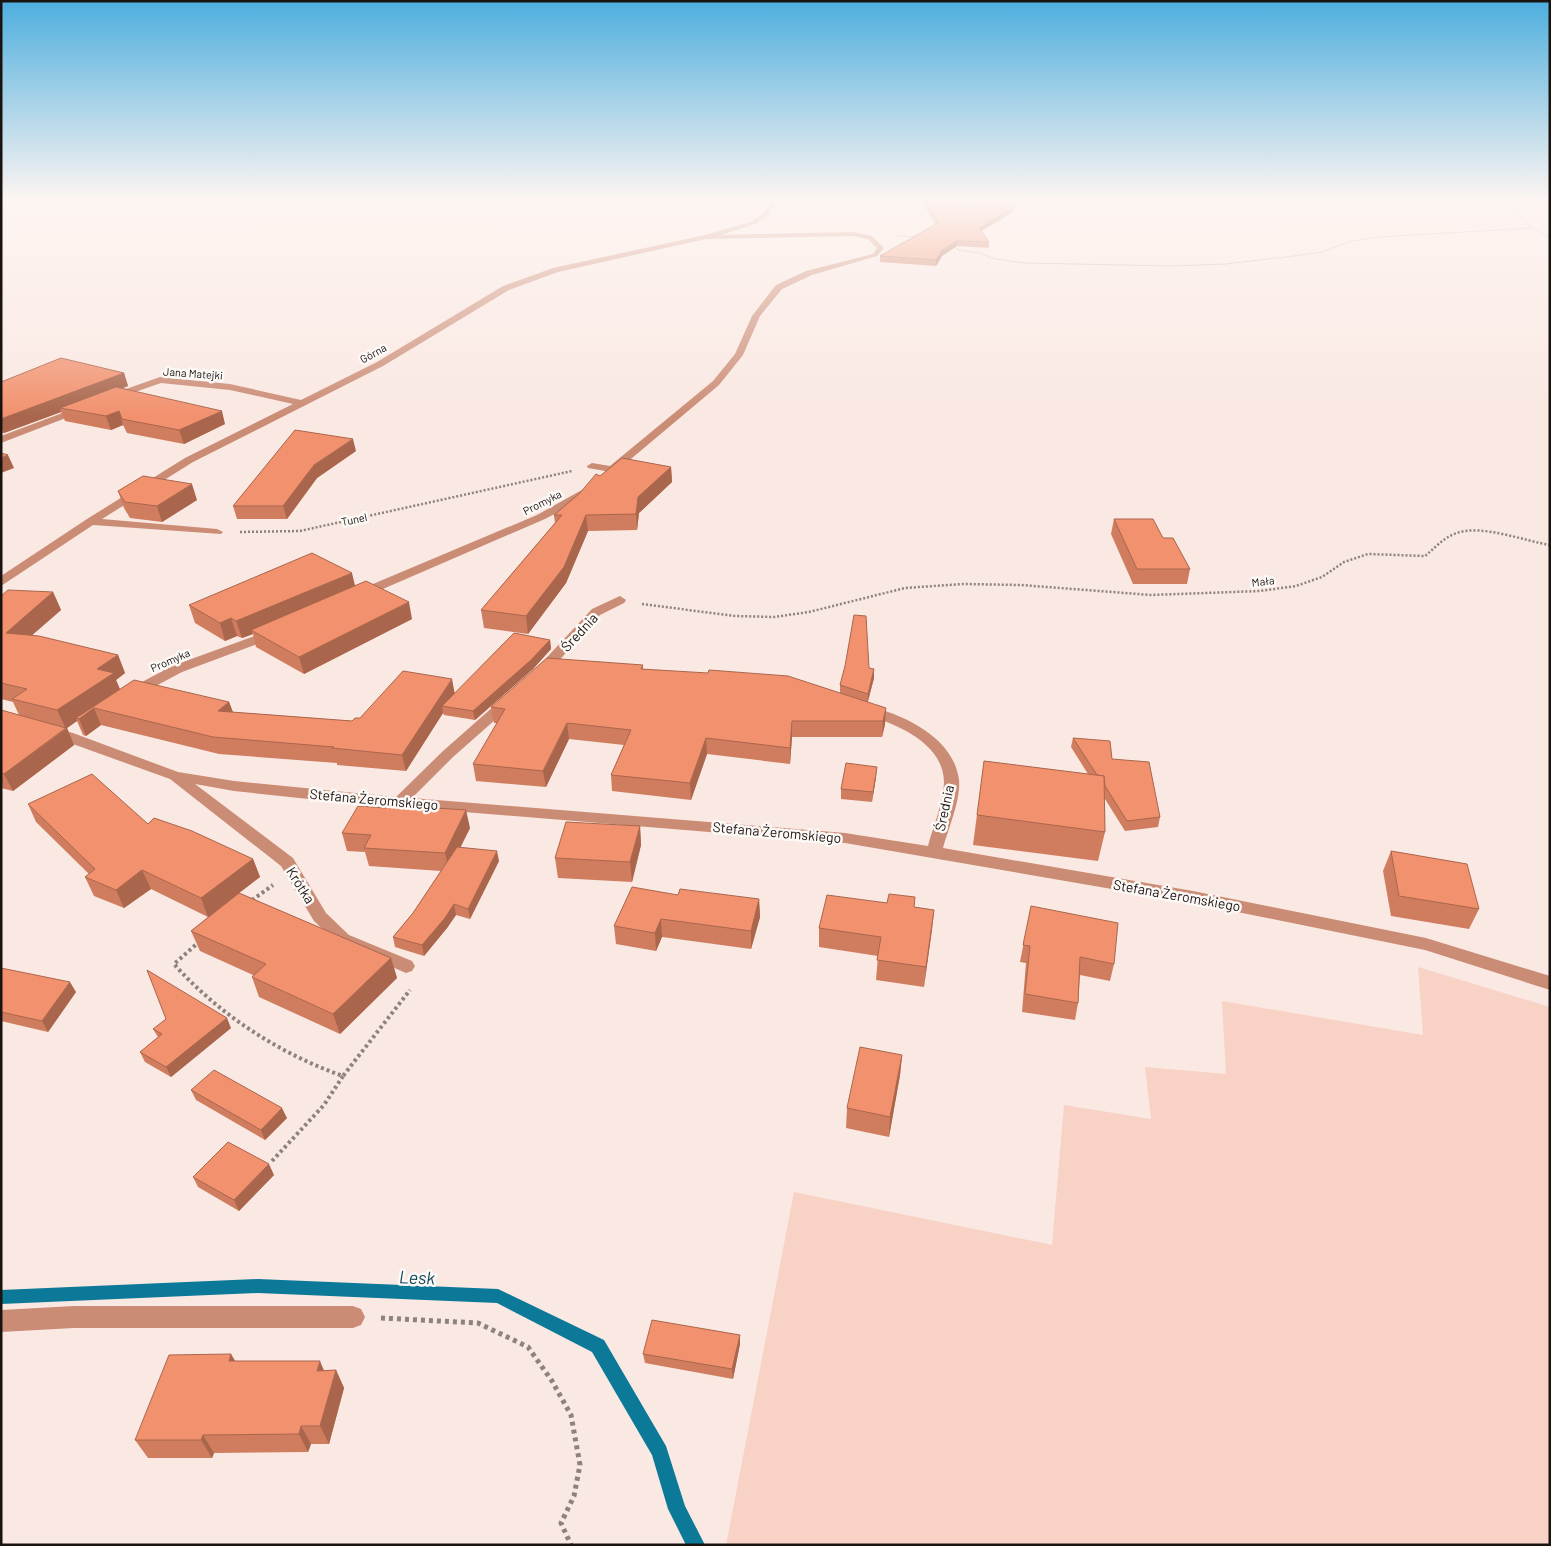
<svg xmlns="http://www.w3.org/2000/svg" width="1551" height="1546" font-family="Barlow,sans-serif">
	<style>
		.green { fill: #f8d2c5 }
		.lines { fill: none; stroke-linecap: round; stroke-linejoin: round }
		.stream { fill: #0b7997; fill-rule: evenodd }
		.path-far3 { stroke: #8e827d; stroke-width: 1; stroke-dasharray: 1 1; stroke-linecap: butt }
		.path-far2 { stroke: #8e827d; stroke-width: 2.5; stroke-dasharray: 2 2; stroke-linecap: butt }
		.path-far1 { stroke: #8e827d; stroke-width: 4; stroke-dasharray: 3 3; stroke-linecap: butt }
		.path { stroke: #8e827d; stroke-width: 5; stroke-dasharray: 4 4; stroke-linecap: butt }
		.minor { fill: #cb8c75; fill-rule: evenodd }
		.wall { fill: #d07d5f }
		.shaded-wall { fill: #a9664d }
		.building { fill: #f2916e; stroke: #a9664d }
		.labels { text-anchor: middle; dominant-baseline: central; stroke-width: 5; stroke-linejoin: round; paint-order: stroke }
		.far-street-label { font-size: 11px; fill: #1a1411; stroke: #fcf9f7 }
		.street-label { font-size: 14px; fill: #1a1411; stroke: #fcf9f7 }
		.near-water-label { font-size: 18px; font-style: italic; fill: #14495c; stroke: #fcf9f7 }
	</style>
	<rect width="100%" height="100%" fill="#fae8e2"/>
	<!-- green -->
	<path class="green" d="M 1418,967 L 1550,1007 L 1550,1545 L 726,1545 L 794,1192 L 1052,1245 L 1064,1105 L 1151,1119 L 1145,1067 L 1226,1074 L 1222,1001 L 1423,1035 Z"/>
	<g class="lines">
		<!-- stream -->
		<path class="stream" d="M 258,1279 L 498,1289 L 604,1340 L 666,1446 L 685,1506 L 705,1545 L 686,1545 L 668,1509 L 652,1455 L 592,1352 L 497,1303 L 258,1293 L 1,1304 L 1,1290 Z"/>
		<!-- path-far3 -->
		<g class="path-far3">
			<path d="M 1508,199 L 1531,228 L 1550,237"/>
			<path d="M 896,236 L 917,237"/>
			<path d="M 952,246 L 959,250 L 979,253 L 995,259 L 1025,263 L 1173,266 L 1226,264 L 1294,256 L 1322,252 L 1352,241 L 1379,237 L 1531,228"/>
		</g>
		<!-- path-far2 -->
		<g class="path-far2">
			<path d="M 240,532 L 300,531 L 572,471"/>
			<path d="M 642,604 L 735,616 L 774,617 L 809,612 L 905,588 L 963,584 L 1021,585 L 1151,595 L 1260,591 L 1296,586 L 1322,577 L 1344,562 L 1368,554 L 1425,556 C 1435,548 1444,537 1457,533 C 1481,524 1525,541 1550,545"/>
		</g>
		<!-- path-far1 -->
		<g class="path-far1">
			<path d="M 252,900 L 273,885"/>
			<path d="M 200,941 L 174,964 C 218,1014 280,1054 343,1076 L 410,990"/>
			<path d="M 272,1161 L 324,1105 L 343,1076"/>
		</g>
		<!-- path -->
		<path class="path" d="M 381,1318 L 478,1323 L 528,1347 L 552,1381 L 571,1415 L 580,1465 L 574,1496 L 561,1523 L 571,1545"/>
		<!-- minor -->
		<g class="minor">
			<path d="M 771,199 L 777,199 L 769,215 L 755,224 L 721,235 L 853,232 L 872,236 L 884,248 L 877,256 L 812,275 L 782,289 L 760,316 L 743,355 L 719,385 L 613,474 L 605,474 L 605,471 L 588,468 L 587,466 L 592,463 L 610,466 L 713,381 L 735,354 L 752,316 L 776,285 L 806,271 L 873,254 L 877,248 L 868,239 L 853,236 L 706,239 L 558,272 L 509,290 L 383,366 L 193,462 L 102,519 L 217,529 L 223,532 L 221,534 L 93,525 L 1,586 L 1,576 L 87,519 L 185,458 L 293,404 L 230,390 L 161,383 L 112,400 L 107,397 L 109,395 L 160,377 L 230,384 L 301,400 L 377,362 L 503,286 L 553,268 L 705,235 L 751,222 L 764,213 Z"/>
			<path d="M 81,406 L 84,407 L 84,411 L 1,443 L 1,436 Z"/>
			<path d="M 589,486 L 594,489 L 585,498 L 545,519 L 362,598 L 358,599 L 352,595 L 354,592 L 537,515 Z"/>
			<path d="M 620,596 L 626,600 L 624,603 L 600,615 L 546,675 L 536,675 L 534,672 L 536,669 L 592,609 Z"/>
			<path d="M 274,629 L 279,630 L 280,633 L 279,636 L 182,672 L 137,696 L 132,697 L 125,693 L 127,690 L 172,666 Z"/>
			<path d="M 507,698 L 512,699 L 514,702 L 512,705 L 453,757 L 412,798 L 845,833 L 928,846 C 933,826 944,802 944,782 C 943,741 894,724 863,713 L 861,710 L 863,707 L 868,706 C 905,715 954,738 959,780 C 961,799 948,830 943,848 L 1193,891 L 1426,938 L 1550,976 L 1550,990 L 1425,950 L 1193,903 L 845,843 L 328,801 L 234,791 L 195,784 L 293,858 L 326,913 L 349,935 L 412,961 L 415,966 L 412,971 L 406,973 L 337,943 L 314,921 L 281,866 L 170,779 L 45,734 L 43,731 L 45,728 L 50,727 L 73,733 L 178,772 L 234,781 L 396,797 L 443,751 L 502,699 Z"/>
			<path d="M 74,1306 L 353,1306 L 361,1309 L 365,1317 L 361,1325 L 353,1328 L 74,1328 L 1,1332 L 1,1310 Z"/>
		</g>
	</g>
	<!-- wall -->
	<g class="wall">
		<path d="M 920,199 L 958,199 L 964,208 L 1013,212 L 981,231 L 989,242 L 989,248 L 957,246 L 942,256 L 936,266 L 880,262 L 880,256 L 935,224 Z"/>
		<path d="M 124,373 L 128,386 L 123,388 L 225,424 L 184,444 L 127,433 L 123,425 L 111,430 L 65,421 L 61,412 L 4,433 L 1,433 L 1,382 Z"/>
		<path d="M 356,451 L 317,478 L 287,519 L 237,519 L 233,506 Z"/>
		<path d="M 671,467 L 672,482 L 639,513 L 637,530 L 588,531 L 566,583 L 528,634 L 484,628 L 481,610 L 555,523 L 554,515 L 600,476 Z"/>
		<path d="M 118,491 L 197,500 L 162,522 L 130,518 L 124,508 Z"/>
		<path d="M 1114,519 L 1163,538 L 1190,569 L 1187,584 L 1133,584 L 1111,534 Z"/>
		<path d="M 355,585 L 412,619 L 304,674 L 256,647 L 253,634 L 242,638 L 237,636 L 225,641 L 195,623 L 189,605 Z"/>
		<path d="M 53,592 L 61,610 L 32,635 L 118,655 L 125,673 L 116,680 L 120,689 L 229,702 L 233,712 L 352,721 L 454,693 L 550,640 L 551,649 L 533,669 L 475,720 L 444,715 L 443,713 L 406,771 L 337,765 L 337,763 L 219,754 L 101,725 L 86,736 L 83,735 L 77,721 L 67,728 L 74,745 L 13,791 L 1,788 L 1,710 L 19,715 L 13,702 L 1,699 L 1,596 Z"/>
		<path d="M 643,665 L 643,669 L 840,693 L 840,685 L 869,668 L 874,678 L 868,702 L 885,724 L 882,737 L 792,737 L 790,764 L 707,754 L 691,800 L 612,791 L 611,775 L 624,745 L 569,739 L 546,787 L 476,781 L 473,764 L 497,723 L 494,723 L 491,707 Z"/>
		<path d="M 1073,738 L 1112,759 L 1160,817 L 1158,827 L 1125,831 L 1105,799 L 1105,832 L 1098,861 L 973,845 L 984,761 L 1088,774 L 1071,747 Z"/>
		<path d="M 876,777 L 872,802 L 841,799 L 841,789 Z"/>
		<path d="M 28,804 L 148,824 L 253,859 L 260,877 L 239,893 L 391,958 L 397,978 L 340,1034 L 259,997 L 252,977 L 253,975 L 200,951 L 191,931 L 208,917 L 151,889 L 124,908 L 94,896 L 85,877 L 89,874 L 36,822 Z"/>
		<path d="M 640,826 L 641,845 L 632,882 L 558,878 L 555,858 Z"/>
		<path d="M 470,828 L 460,847 L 499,861 L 470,919 L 456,915 L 447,928 L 424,956 L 395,947 L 393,937 L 413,913 L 441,871 L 369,866 L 365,852 L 347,851 L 342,833 Z"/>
		<path d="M 1391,851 L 1479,909 L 1469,929 L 1391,916 L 1383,871 Z"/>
		<path d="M 678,895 L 759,899 L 760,917 L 751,949 L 662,937 L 656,951 L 616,944 L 614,926 Z"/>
		<path d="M 1031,906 L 1114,964 L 1110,981 L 1080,975 L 1078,1003 L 1075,1020 L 1022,1012 L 1026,963 L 1020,962 Z"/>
		<path d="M 914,907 L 934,910 L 924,987 L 876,980 L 878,956 L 819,947 L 819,928 Z"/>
		<path d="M 1,968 L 76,992 L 48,1032 L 1,1021 Z"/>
		<path d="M 231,1028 L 171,1077 L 145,1062 L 140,1052 L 158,1037 L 153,1029 Z"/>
		<path d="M 902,1055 L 900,1075 L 889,1137 L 846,1128 L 847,1108 Z"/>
		<path d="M 191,1090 L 287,1118 L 265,1140 L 196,1100 Z"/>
		<path d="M 274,1175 L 239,1211 L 198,1187 L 193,1177 Z"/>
		<path d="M 740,1335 L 740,1344 L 733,1379 L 645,1363 L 643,1354 Z"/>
		<path d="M 235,1361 L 324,1370 L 336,1370 L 344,1388 L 329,1444 L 311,1444 L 308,1452 L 214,1453 L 212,1458 L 148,1458 L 135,1440 Z"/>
	</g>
	<!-- shaded-wall -->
	<g class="shaded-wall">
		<path d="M 1014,206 L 1013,212 L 978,233 L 979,228 Z"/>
		<path d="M 957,241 L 957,246 L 942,256 L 936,266 L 936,260 L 942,250 Z"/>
		<path d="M 124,373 L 128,386 L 68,409 L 60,408 L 61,412 L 4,433 L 1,426 L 1,419 Z"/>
		<path d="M 119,411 L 123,425 L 111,430 L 106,416 Z"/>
		<path d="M 222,411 L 225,424 L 184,444 L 179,430 Z"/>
		<path d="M 353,439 L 356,451 L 317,478 L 287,519 L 283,506 L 314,465 Z"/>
		<path d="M 8,455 L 14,468 L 1,473 L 1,458 Z"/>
		<path d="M 671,467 L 672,482 L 639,513 L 637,530 L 636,514 L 638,497 Z"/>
		<path d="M 192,484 L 197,500 L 162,522 L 157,506 Z"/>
		<path d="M 586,515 L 588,531 L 566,583 L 528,634 L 526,616 Z"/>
		<path d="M 352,573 L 356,590 L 251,630 L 253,634 L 242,638 L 236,621 Z"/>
		<path d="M 53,592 L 61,610 L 14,651 L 6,633 Z"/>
		<path d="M 409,602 L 412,619 L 304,674 L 299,657 Z"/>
		<path d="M 231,618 L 237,636 L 225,641 L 220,623 Z"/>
		<path d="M 550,640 L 551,649 L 533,669 L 475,720 L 473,711 Z"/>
		<path d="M 118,655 L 125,673 L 116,680 L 121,692 L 94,708 L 101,725 L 86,736 L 79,719 L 76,718 L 77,721 L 67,728 L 74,745 L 13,791 L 4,774 L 66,729 L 57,710 L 97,669 Z"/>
		<path d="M 874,669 L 874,678 L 867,703 L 868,694 Z"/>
		<path d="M 452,679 L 455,695 L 442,706 L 443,713 L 406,771 L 402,755 Z"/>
		<path d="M 229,702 L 235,718 L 218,711 Z"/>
		<path d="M 886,708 L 885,724 L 882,737 L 883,721 Z"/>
		<path d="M 792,721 L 792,737 L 790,764 L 790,748 Z"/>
		<path d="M 567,723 L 569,739 L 546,787 L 543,771 Z"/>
		<path d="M 706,738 L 707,754 L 691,800 L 690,783 Z"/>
		<path d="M 877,767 L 876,777 L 872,802 L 873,792 Z"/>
		<path d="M 466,810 L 470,828 L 449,871 L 445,853 Z"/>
		<path d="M 640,826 L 641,845 L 632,882 L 630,862 Z"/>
		<path d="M 497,851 L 499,861 L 470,919 L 468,909 Z"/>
		<path d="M 253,859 L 260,877 L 208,917 L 201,898 Z"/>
		<path d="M 142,870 L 151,889 L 124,908 L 116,890 Z"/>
		<path d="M 759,899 L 760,917 L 751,949 L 751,931 Z"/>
		<path d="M 454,904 L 456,915 L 447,928 L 424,956 L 422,945 Z"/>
		<path d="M 934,910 L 932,930 L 924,987 L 926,967 Z"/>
		<path d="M 661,919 L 662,937 L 656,951 L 655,933 Z"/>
		<path d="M 391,958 L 397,978 L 340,1034 L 333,1014 Z"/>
		<path d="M 70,982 L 76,992 L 48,1032 L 42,1021 Z"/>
		<path d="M 227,1018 L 231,1028 L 171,1077 L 166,1067 Z"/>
		<path d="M 902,1055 L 900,1075 L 889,1137 L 890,1117 Z"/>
		<path d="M 282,1108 L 287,1118 L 265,1140 L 261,1130 Z"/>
		<path d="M 269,1164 L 274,1175 L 239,1211 L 234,1200 Z"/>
		<path d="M 740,1335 L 740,1344 L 733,1379 L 732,1369 Z"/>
		<path d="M 231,1354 L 242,1372 L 229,1361 Z"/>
		<path d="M 320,1361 L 328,1380 L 317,1371 Z"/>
		<path d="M 336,1370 L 344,1388 L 329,1444 L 320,1426 Z"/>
		<path d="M 301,1426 L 311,1444 L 308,1452 L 299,1434 Z"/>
		<path d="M 203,1435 L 214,1453 L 212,1458 L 201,1440 Z"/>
	</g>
	<!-- building -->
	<g class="building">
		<path d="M 924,199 L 958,199 L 964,208 L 978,199 L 1010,199 L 1014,206 L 979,228 L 989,242 L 957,241 L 942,250 L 936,260 L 880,256 L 938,223 Z"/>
		<path d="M 61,358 L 124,373 L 1,419 L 1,382 Z"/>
		<path d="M 116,387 L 222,411 L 179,430 L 122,419 L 119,411 L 106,416 L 60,408 Z"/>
		<path d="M 295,430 L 353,439 L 314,465 L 283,506 L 233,506 Z"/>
		<path d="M 1,453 L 8,455 L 1,458 Z"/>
		<path d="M 622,458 L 671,467 L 638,497 L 636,514 L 586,515 L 564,567 L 526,616 L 481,610 L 562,515 L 554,515 L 580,493 L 596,474 L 600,476 Z"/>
		<path d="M 143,476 L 192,484 L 157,506 L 125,502 L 118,491 Z"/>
		<path d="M 1114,519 L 1153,519 L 1163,538 L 1173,538 L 1190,569 L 1137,569 Z"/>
		<path d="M 312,553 L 352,573 L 236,621 L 231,618 L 220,623 L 189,605 Z"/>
		<path d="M 366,581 L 409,602 L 299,657 L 251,630 Z"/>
		<path d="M 8,590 L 53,592 L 6,633 L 39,636 L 118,655 L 97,669 L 114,673 L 57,710 L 12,699 L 27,689 L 1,683 L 1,596 Z"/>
		<path d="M 854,615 L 866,616 L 869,668 L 874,669 L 868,694 L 840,685 L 845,666 Z"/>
		<path d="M 514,633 L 550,640 L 531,660 L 473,711 L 442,706 Z"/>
		<path d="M 547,658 L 643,665 L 641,669 L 708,673 L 709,670 L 788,676 L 886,708 L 883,721 L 792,721 L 790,748 L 706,738 L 690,783 L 611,775 L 631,730 L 567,723 L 543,771 L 473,764 L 505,709 L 491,707 Z"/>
		<path d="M 403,671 L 452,679 L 402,755 L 332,748 L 334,747 L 213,737 L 94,708 L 79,719 L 76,718 L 134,680 L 229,702 L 218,711 L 352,721 L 355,718 L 360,718 Z"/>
		<path d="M 1,710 L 66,728 L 4,774 L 1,773 Z"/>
		<path d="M 1073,738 L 1110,741 L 1112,759 L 1149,762 L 1160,817 L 1127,821 L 1105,786 L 1104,776 L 1097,775 Z"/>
		<path d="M 984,761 L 1104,776 L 1105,832 L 977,815 Z"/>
		<path d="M 846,763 L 877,767 L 873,792 L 841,789 Z"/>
		<path d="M 92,774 L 148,824 L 154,818 L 192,831 L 253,859 L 201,898 L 142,870 L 116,890 L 85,877 L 95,869 L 28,804 Z"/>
		<path d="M 387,805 L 466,810 L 445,853 L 364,848 L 371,835 L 342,833 L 358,806 L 386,808 Z"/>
		<path d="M 566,822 L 640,826 L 630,862 L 555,858 Z"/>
		<path d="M 457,847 L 497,851 L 468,909 L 454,904 L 445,918 L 422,945 L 393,937 L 413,913 Z"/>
		<path d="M 1391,851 L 1467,864 L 1479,909 L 1399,896 Z"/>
		<path d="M 632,887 L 678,895 L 680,889 L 759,899 L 751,931 L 661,919 L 655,933 L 614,926 Z"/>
		<path d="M 239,893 L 391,958 L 333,1014 L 252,977 L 266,964 L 191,931 Z"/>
		<path d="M 889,894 L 915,897 L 914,907 L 934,910 L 926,967 L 877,960 L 881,937 L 819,928 L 827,895 L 887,903 Z"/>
		<path d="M 1031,906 L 1118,923 L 1114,964 L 1080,957 L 1078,1003 L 1025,994 L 1030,946 L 1023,945 Z"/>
		<path d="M 1,968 L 70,982 L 42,1021 L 1,1012 Z"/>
		<path d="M 147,970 L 227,1018 L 166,1067 L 140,1052 L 162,1034 L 153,1029 L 166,1019 Z"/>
		<path d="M 860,1047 L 902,1055 L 890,1117 L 847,1108 Z"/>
		<path d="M 214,1070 L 282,1108 L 261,1130 L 191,1090 Z"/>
		<path d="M 228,1142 L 269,1164 L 234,1200 L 193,1177 Z"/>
		<path d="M 652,1320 L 740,1335 L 732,1369 L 643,1354 Z"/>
		<path d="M 231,1354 L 229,1361 L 320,1361 L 317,1371 L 336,1370 L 320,1426 L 301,1426 L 299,1434 L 203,1435 L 201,1440 L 135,1440 L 169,1355 Z"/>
	</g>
	<!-- sky -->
	<linearGradient id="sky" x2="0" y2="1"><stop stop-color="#4daede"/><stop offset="0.48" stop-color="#fdf5f2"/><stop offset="1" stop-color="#fdf5f2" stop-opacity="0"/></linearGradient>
	<rect width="1551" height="416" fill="url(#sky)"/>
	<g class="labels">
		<!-- far-street labels -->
		<g class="far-street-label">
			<text transform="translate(373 353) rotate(-29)">Górna</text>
			<text transform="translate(193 373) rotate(4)">Jana Matejki</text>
			<text transform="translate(542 502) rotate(-27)">Promyka</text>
			<text transform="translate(354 519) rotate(-12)">Tunel</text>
			<text transform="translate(1263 581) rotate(-6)">Mała</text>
			<text transform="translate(170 660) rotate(-24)">Promyka</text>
		</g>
		<!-- street labels -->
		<g class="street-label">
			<text transform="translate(579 632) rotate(-47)">Średnia</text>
			<text transform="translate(374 799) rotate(5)">Stefana Żeromskiego</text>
			<text transform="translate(944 808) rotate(-78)">Średnia</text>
			<text transform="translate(777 832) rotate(5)">Stefana Żeromskiego</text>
			<text transform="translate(301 885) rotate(58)">Krótka</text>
			<text transform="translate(1177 895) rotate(10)">Stefana Żeromskiego</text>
		</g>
		<!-- near-water labels -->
		<g class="near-water-label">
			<text transform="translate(417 1277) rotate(2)">Lesk</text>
		</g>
	</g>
	<!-- border -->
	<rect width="1551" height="1546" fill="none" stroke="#1a1411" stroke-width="5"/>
</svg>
